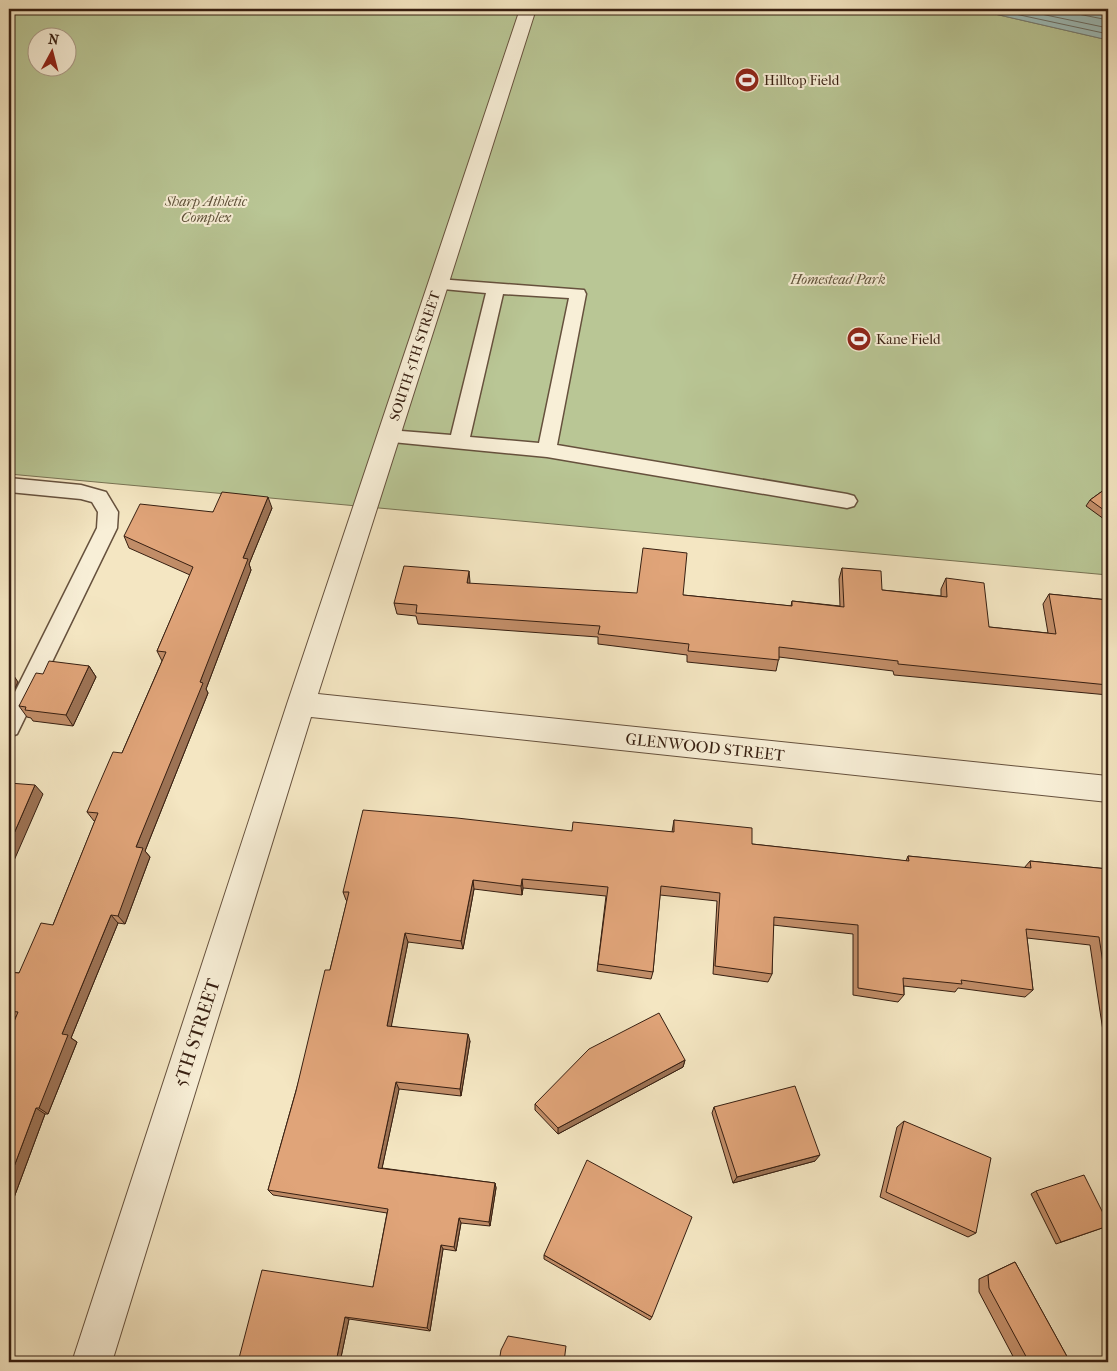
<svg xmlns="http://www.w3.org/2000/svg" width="1117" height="1371" font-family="'IM FELL French Canon',serif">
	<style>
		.green { fill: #b9c695; stroke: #787253; fill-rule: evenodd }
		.water { fill: #9ebebb; stroke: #757e77 }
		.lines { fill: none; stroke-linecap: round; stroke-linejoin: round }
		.shore { stroke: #6a6e66; stroke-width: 1 }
		.service-casing { stroke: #66513d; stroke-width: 3 }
		.minor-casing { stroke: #66513d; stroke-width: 2 }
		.service { fill: #f8efd7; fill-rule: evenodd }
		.minor { fill: #f8efd7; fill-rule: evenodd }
		.wall { fill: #c18d68; stroke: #371f11 }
		.shaded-wall { fill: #9d7355; stroke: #371f11 }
		.building { fill: #e0a479; stroke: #371f11 }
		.labels { text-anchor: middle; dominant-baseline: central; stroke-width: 4; stroke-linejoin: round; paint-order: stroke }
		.far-poi-label { font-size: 14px; fill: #371f11; stroke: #f8efd7; text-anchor: start }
		.far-park-label { font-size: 14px; font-style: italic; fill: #5e5139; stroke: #f8efd7 }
		.far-street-label { font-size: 14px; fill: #371f11; stroke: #f8efd7 }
		.street-label { font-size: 16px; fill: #371f11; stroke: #f8efd7 }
		.near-street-label { font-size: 19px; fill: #371f11; stroke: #f8efd7 }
	</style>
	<rect width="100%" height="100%" fill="#f4e6c2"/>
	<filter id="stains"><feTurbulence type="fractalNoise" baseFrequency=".004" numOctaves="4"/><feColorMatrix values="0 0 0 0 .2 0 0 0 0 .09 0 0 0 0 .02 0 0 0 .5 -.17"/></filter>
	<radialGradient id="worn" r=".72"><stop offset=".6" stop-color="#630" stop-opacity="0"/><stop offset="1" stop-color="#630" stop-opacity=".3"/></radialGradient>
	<!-- green -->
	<path class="green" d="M 9,9 L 973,9 L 1108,40 L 1108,575 L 9,474 ZM 38,38 L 68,38 L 68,68 L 38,68 Z"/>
	<!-- water -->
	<path class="water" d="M 973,9 L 1108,9 L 1108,40 Z"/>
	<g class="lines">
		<!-- shore -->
		<g class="shore">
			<path d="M 992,9 L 1108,34"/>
			<path d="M 1017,9 L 1108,28"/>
			<path d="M 1053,9 L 1108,20"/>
		</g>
		<defs>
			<g id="service">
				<path d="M 438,279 L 584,290 L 586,294 L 557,445 L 847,494 L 854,496 L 857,501 L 854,506 L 847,508 L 547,457 L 382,441 L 380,436 L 382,431 L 389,430 L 451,435 L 486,293 L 432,288 L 430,284 L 432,280 ZM 503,294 L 569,298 L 539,443 L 470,437 Z"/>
				<path d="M 9,478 L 81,485 L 106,492 L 118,512 L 117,528 L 17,734 L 9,737 L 9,704 L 97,528 L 98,512 L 92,502 L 81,499 L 9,492 Z"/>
			</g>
			<path id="minor" d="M 520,9 L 536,9 L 318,694 L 1108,776 L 1108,802 L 311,717 L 112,1362 L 72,1362 L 287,704 Z"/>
		</defs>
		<!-- service casing -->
		<use href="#service" class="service-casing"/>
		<!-- minor casing -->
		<use href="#minor" class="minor-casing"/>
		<!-- service -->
		<use href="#service" class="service"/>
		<!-- minor -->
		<use href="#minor" class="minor"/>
	</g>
	<!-- wall -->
	<g class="wall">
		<path d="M 1108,487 L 1108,522 L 1086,506 L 1090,500 Z"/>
		<path d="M 272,508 L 249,564 L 251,570 L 206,689 L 208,693 L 145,851 L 150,857 L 125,924 L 118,923 L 71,1038 L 77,1042 L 48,1114 L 45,1114 L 9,1211 L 9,1034 L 16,1017 L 9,1016 L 9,972 L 19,973 L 53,925 L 95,821 L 94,821 L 87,812 L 122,753 L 162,661 L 157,651 L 190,575 L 129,548 L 124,536 L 213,512 Z"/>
		<path d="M 842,568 L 882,590 L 941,596 L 941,589 L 946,578 L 989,627 L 1048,633 L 1043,604 L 1049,594 L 1108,600 L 1108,695 L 894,675 L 893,671 L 779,657 L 776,671 L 687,662 L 687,655 L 598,644 L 598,637 L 418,624 L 416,616 L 397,614 L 394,603 L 683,595 L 791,606 L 792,601 L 840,606 L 839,579 Z"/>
		<path d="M 89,666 L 96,677 L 73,726 L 33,721 L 31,718 L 27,717 L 19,706 L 43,674 Z"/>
		<path d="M 674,820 L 752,844 L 906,861 L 908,856 L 1024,868 L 1030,861 L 1108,869 L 1108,1031 L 1103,1031 L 1090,945 L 1027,938 L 1033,990 L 1025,997 L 958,988 L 955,992 L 904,986 L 904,995 L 898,1002 L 853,995 L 853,934 L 773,925 L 772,974 L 768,982 L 713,974 L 717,901 L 660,895 L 653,972 L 651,979 L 597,971 L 606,896 L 523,888 L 522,895 L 474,889 L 463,949 L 408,942 L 391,1026 L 470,1041 L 461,1096 L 399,1089 L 382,1168 L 495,1183 L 496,1188 L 490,1226 L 461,1223 L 456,1251 L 443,1249 L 430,1331 L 349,1319 L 340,1362 L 238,1362 L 373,1287 L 387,1213 L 273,1195 L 268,1190 L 330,970 L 347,901 L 346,900 L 343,892 L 572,831 L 672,832 Z"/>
		<path d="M 685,1060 L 683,1067 L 558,1134 L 535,1110 L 535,1104 Z"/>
		<path d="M 714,1107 L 815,1161 L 733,1183 L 712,1113 Z"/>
		<path d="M 904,1121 L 976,1233 L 968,1237 L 880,1197 L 897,1127 Z"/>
		<path d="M 1036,1191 L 1108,1226 L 1056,1244 L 1031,1194 Z"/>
		<path d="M 544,1255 L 652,1317 L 650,1320 L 544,1259 Z"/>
		<path d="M 1015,1262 L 1070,1362 L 1016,1362 L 979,1292 L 979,1279 Z"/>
	</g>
	<!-- shaded-wall -->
	<g class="shaded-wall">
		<path d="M 268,497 L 272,508 L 249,564 L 251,570 L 206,689 L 208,693 L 145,851 L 150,857 L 125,924 L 118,916 L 136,847 L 200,682 L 243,558 Z"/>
		<path d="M 469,571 L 470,582 L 468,593 L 467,583 Z"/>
		<path d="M 89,666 L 96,677 L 73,726 L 66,715 Z"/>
		<path d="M 14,676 L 18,682 L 9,700 L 9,686 Z"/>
		<path d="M 35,785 L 43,794 L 9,872 L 9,845 Z"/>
		<path d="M 522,879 L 523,888 L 522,895 L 521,886 Z"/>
		<path d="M 473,880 L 474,889 L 463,949 L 461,941 Z"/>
		<path d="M 111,915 L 118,923 L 71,1038 L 77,1042 L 48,1114 L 39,1108 L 62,1034 Z"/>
		<path d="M 405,933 L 408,942 L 390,1033 L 387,1026 Z"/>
		<path d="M 468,1034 L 470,1041 L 461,1096 L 460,1089 Z"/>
		<path d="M 685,1060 L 683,1067 L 558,1134 L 558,1128 Z"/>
		<path d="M 396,1082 L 399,1089 L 381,1173 L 378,1168 Z"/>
		<path d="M 36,1108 L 45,1114 L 9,1211 L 9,1180 Z"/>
		<path d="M 820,1155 L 815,1161 L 733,1183 L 737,1177 Z"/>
		<path d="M 495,1183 L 496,1188 L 490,1226 L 489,1222 Z"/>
		<path d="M 459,1218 L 461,1223 L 456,1251 L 454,1247 Z"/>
		<path d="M 441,1245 L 443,1249 L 430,1331 L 427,1328 Z"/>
		<path d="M 345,1317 L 349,1319 L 340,1362 L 336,1362 Z"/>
	</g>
	<!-- building -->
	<g class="building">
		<path d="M 1108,487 L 1108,513 L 1090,500 Z"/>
		<path d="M 222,492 L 268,497 L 243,558 L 248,559 L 200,682 L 203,683 L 136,847 L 143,848 L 118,916 L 111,915 L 62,1034 L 68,1035 L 39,1108 L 36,1108 L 9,1180 L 9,1034 L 18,1012 L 9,1011 L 9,972 L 19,973 L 41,923 L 53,925 L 98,813 L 87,812 L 113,752 L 122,753 L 166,652 L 157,651 L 193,567 L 124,536 L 140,504 L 213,512 Z"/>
		<path d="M 643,548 L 687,553 L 683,595 L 792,606 L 792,601 L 844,607 L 842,568 L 881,571 L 882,590 L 947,597 L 946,578 L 984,583 L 989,627 L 1056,634 L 1049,594 L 1108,600 L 1108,685 L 898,664 L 898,661 L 779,647 L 779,660 L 688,651 L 689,644 L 598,634 L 600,626 L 416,613 L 417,605 L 394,603 L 404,566 L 469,571 L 467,583 L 637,593 Z"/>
		<path d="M 49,661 L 89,666 L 66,715 L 25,710 L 26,707 L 19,706 L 36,673 L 43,674 Z"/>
		<path d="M 9,676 L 14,676 L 9,686 Z"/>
		<path d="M 9,783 L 35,785 L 9,845 Z"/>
		<path d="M 363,810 L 457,818 L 572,831 L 573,822 L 674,832 L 674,820 L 752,828 L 752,844 L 909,861 L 908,856 L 1031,868 L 1030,861 L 1108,869 L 1108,996 L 1099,937 L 1026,929 L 1033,990 L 961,980 L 962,984 L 903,978 L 904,995 L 858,988 L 858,925 L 774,917 L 772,974 L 715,966 L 720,893 L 661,886 L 653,972 L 598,964 L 608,887 L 522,879 L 521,886 L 473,880 L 461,941 L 405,933 L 387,1026 L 468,1034 L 460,1089 L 396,1082 L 378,1168 L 495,1183 L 489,1222 L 459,1218 L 454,1247 L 441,1245 L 427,1328 L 345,1317 L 336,1362 L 238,1362 L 262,1270 L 373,1287 L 388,1209 L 268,1190 L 296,1091 L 325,970 L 330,970 L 349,892 L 343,892 Z"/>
		<path d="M 659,1013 L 685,1060 L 558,1128 L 535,1104 L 589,1049 Z"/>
		<path d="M 795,1086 L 820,1155 L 737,1177 L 714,1107 Z"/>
		<path d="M 904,1121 L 991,1158 L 976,1233 L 886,1192 Z"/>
		<path d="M 587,1160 L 692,1217 L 652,1317 L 544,1255 Z"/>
		<path d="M 1084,1175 L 1108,1223 L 1108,1226 L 1061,1242 L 1036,1191 Z"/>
		<path d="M 1015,1262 L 1070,1362 L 1029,1362 L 989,1288 L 988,1275 Z"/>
		<path d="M 508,1336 L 566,1346 L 564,1362 L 499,1362 L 501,1350 Z"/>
	</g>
	<!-- icons -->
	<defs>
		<symbol id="stadium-disc" viewBox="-11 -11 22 22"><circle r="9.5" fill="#8f2418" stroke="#f8efd7"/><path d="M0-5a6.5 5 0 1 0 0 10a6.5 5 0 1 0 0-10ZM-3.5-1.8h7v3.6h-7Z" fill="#fff"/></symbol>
	</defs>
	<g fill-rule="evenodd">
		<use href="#stadium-disc" x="733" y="66" width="28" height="28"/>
		<use href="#stadium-disc" x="845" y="325" width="28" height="28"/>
	</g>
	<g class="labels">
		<!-- far-poi labels -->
		<g class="far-poi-label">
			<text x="764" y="80">Hilltop Field</text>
			<text x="876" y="339">Kane Field</text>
		</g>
		<!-- far-park labels -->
		<g class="far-park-label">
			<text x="206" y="201">Sharp Athletic<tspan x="206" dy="16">Complex</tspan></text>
			<text x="838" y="279">Homestead Park</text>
		</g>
		<!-- far-street labels -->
		<g class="far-street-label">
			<text transform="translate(415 356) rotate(-72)">SOUTH 5TH STREET</text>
		</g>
		<!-- street labels -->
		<g class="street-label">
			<text transform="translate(705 747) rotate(6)">GLENWOOD STREET</text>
		</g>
		<!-- near-street labels -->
		<g class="near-street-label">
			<text transform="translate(197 1033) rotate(-72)">5TH STREET</text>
		</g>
	</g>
	<!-- margin -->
	<rect width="1117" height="1371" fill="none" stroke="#f4e6c2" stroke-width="30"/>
	<rect x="10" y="10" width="1097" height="1351" fill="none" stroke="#371f11" stroke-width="2.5"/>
	<rect x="15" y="15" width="1087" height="1341" fill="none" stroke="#371f11"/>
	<!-- north arrow -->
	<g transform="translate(52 52) rotate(7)"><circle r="24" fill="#f8efd7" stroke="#ab9c88"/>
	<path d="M0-4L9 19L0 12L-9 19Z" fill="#8f2418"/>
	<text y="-8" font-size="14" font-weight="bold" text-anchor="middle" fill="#371f11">N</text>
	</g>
	<rect width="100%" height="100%" filter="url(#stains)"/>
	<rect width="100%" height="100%" fill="url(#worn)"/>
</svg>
